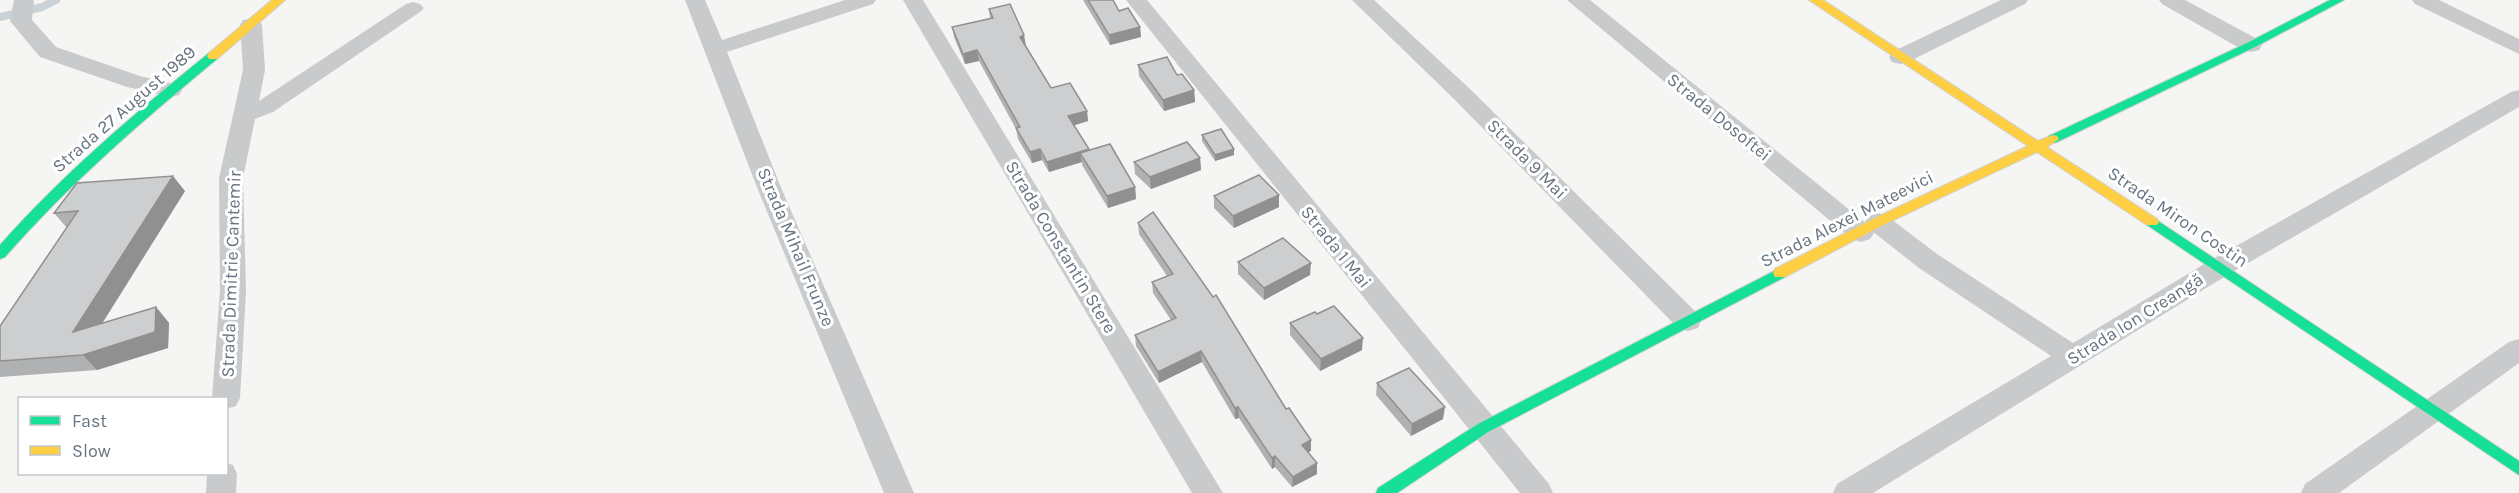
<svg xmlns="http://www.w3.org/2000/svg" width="2519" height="493" font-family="Karla,sans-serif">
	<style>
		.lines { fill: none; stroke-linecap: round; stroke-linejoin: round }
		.stream { stroke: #cbd2d5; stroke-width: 8 }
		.fast-casing { stroke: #d1d1d2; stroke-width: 2 }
		.slow-casing { stroke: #d1d1d2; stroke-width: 2 }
		.street { fill: #c9cacb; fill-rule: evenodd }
		.fast { fill: #16e098; fill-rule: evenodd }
		.slow { fill: #ffcf43; fill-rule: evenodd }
		.wall { fill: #b0b1b2 }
		.shaded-wall { fill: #909091 }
		.building { fill: #cdcecf; stroke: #909091; stroke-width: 1.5 }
		.labels { text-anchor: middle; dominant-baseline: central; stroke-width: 6; stroke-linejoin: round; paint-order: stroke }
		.street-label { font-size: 18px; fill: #677481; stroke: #fff }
	</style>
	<rect width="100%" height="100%" fill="#f5f5f4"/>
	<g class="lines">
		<!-- stream -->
		<path class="stream" d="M 0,17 L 42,7 L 56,0"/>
		<defs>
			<g id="fast">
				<path d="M 2330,0 L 2344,0 L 2255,47 L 2057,142 L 2053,143 L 2047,139 L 2049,136 L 2247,43 Z"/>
				<path d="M 213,52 L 217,53 L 219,56 L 217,59 C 142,121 69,184 5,257 L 0,259 L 0,245 C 63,174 135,113 209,53 Z"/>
				<path d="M 2152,217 L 2519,461 L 2519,475 L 2147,225 L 2145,222 L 2147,219 Z"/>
				<path d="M 1780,268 L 1785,269 L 1787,273 L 1785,277 L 1488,432 L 1397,493 L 1376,493 L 1378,488 L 1478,424 Z"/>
			</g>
			<g id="slow">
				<path d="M 272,0 L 285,0 L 217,59 L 209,59 L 207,56 L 209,53 Z"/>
				<path d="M 1809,0 L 1823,0 L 2038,141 L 2053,135 L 2057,136 L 2059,139 L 2047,147 L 2157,219 L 2159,222 L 2157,225 L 2147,225 L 2037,152 L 1883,225 L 1785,277 L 1775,277 L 1773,273 L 1775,269 L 1873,219 L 2028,146 Z"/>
			</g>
		</defs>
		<!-- fast casing -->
		<use href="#fast" class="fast-casing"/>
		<!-- slow casing -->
		<use href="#slow" class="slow-casing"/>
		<!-- street -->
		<g class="street">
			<path d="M 14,0 L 34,0 L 32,20 L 56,47 L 140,76 L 179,85 L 182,90 L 179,95 L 171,97 L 127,87 L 40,57 L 10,21 Z"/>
			<path d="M 685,0 L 705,0 L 722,40 L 845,0 L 876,0 L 873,4 L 727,52 L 782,190 L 914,493 L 884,493 L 758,190 Z"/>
			<path d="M 903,0 L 923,0 L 1223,493 L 1192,493 Z"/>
			<path d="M 1126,0 L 1147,0 L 1549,484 L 1553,493 L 1520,493 Z"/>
			<path d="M 1352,0 L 1374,0 L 1470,89 L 1698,314 L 1701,321 L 1698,328 L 1688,331 L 1678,328 L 1454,99 Z"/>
			<path d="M 1567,0 L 1590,0 L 1867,224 L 1865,222 L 1869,216 L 1878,213 L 1887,216 L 1937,254 L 2073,343 L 2211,260 L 2511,92 L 2519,90 L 2519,107 L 2229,274 L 1873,493 L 1833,493 L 1837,484 L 2051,356 L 1919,268 L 1872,231 L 1874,233 L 1870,239 L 1861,242 L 1852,239 Z"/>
			<path d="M 2001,0 L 2028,0 L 2025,4 L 1908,62 L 1900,64 L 1892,62 L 1889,57 L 1892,52 Z"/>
			<path d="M 2159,0 L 2185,0 L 2259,40 L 2262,45 L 2259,50 L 2251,52 L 2243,50 L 2162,4 Z"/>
			<path d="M 2412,0 L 2439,0 L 2519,39 L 2519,54 L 2415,4 Z"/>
			<path d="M 413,2 L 420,4 L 424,8 L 420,12 L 273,112 L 255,119 L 243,178 L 246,291 L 240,398 L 236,406 L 226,409 L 226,398 L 212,398 L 220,291 L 219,178 L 243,70 L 240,25 L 243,20 L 251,19 L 259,20 L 262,25 L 265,70 L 259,101 L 406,4 Z"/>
			<path d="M 2519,339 L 2519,363 L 2339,493 L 2301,493 L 2305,484 L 2509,342 Z"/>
			<path d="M 226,463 L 233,465 L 237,474 L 236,493 L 206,493 L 207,474 L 226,474 Z"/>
		</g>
		<!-- fast -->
		<use href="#fast" class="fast"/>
		<!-- slow -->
		<use href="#slow" class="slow"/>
	</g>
	<!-- wall -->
	<g class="wall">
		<path d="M 1083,0 L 1113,0 L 1119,11 L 1140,27 L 1141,37 L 1110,45 Z"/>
		<path d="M 989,9 L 1026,46 L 1051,88 L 1087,111 L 1088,121 L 1074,125 L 1089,149 L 1089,150 L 1135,187 L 1136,199 L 1108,208 L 1082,165 L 1082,162 L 1049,172 L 1042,160 L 1032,163 L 1018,139 L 1016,129 L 979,61 L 965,64 L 954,37 L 952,27 L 990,18 Z"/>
		<path d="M 1138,65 L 1177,75 L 1194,90 L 1195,102 L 1164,111 L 1139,76 Z"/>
		<path d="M 1202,135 L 1234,155 L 1215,161 L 1202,141 Z"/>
		<path d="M 1200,158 L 1201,170 L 1151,189 L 1135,174 L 1134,162 Z"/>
		<path d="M 185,191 L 102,324 L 156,307 L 169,323 L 168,348 L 97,370 L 0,377 L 0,326 L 67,228 L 54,213 Z"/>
		<path d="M 1214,196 L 1279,207 L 1234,228 L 1214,208 Z"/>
		<path d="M 1138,223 L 1311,440 L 1311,451 L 1308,452 L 1317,463 L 1317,474 L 1292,487 L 1275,467 L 1272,469 L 1239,418 L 1235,419 L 1202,362 L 1159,383 L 1136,346 L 1135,335 L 1171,320 L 1153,293 L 1152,282 L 1167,276 L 1139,234 Z"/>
		<path d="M 1238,262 L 1310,275 L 1264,300 L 1238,274 Z"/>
		<path d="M 1317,314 L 1362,350 L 1320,371 L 1290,335 L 1290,323 Z"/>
		<path d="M 1377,383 L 1443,419 L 1411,436 L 1376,395 Z"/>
	</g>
	<!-- shaded-wall -->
	<g class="shaded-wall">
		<path d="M 1140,27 L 1141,37 L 1110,45 L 1109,35 Z"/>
		<path d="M 1024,35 L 1026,46 L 1021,47 L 1020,37 Z"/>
		<path d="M 977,50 L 979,61 L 965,64 L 963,54 Z"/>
		<path d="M 1194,90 L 1195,102 L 1164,111 L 1163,100 Z"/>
		<path d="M 1087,111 L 1088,121 L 1069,127 L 1068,116 Z"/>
		<path d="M 1040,149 L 1042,160 L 1032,163 L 1030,152 Z"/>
		<path d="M 1089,149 L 1090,159 L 1080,153 L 1082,162 L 1049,172 L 1047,162 Z"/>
		<path d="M 1234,149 L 1234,155 L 1215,161 L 1215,155 Z"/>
		<path d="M 1200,158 L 1201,170 L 1151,189 L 1150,177 Z"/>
		<path d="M 173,176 L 185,191 L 87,347 L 73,332 Z"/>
		<path d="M 1135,187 L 1136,199 L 1108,208 L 1107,196 Z"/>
		<path d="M 1279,195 L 1279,207 L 1234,228 L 1233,216 Z"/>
		<path d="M 1311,263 L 1310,275 L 1264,300 L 1264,288 Z"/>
		<path d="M 156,307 L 169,323 L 168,348 L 97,370 L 83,355 Z"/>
		<path d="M 1363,338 L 1362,350 L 1320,371 L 1321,359 Z"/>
		<path d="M 1201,351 L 1202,362 L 1159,383 L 1158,372 Z"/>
		<path d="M 1238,407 L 1239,418 L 1235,419 L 1235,408 Z"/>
		<path d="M 1445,407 L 1443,419 L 1411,436 L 1412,424 Z"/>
		<path d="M 1311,440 L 1311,451 L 1301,455 L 1302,445 Z"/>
		<path d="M 1275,456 L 1275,467 L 1272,469 L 1272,458 Z"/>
		<path d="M 1317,463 L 1317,474 L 1292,487 L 1293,477 Z"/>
	</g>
	<!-- building -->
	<g class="building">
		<path d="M 1088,0 L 1113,0 L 1119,11 L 1128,8 L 1140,27 L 1109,35 Z"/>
		<path d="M 1010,4 L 1024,35 L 1020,37 L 1051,88 L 1070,83 L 1087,111 L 1068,116 L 1089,149 L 1047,162 L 1040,149 L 1030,152 L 1016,128 L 1020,127 L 977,50 L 963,54 L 952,27 L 993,18 L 989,9 Z"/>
		<path d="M 1167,57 L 1177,75 L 1182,74 L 1194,90 L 1163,100 L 1138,65 Z"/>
		<path d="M 1221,129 L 1234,149 L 1215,155 L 1202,135 Z"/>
		<path d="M 1187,142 L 1200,158 L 1150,177 L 1134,162 Z"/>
		<path d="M 1110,144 L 1135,187 L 1107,196 L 1080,153 Z"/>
		<path d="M 1259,175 L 1279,195 L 1233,216 L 1214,196 Z"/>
		<path d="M 173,176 L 73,332 L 156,307 L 155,332 L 83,355 L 0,361 L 0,326 L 78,211 L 54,213 L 77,183 Z"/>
		<path d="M 1153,212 L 1213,297 L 1216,295 L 1286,409 L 1289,408 L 1311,440 L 1302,445 L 1317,463 L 1293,477 L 1275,456 L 1272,458 L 1238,407 L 1235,408 L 1201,351 L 1158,372 L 1135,335 L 1176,318 L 1152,282 L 1173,274 L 1138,223 Z"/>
		<path d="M 1283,238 L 1311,263 L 1264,288 L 1238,262 Z"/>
		<path d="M 1334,306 L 1363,338 L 1321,359 L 1290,323 L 1315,312 L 1317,314 Z"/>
		<path d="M 1409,368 L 1445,407 L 1412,424 L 1377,383 Z"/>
	</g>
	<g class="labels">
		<!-- street labels -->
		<g class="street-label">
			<text transform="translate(124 109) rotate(-41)">Strada 27 August 1989</text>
			<text transform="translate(1719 117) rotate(39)">Strada Dosoftei</text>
			<text transform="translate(1527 159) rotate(45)">Strada 9 Mai</text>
			<text transform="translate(2178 217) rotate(34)">Strada Miron Costin</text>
			<text transform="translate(1847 219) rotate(-27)">Strada Alexei Mateevici</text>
			<text transform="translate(796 247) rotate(67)">Strada Mihail Frunze</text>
			<text transform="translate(1061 247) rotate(59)">Strada Constantin Stere</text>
			<text transform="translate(1336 247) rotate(51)">Strada 1 Mai</text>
			<text transform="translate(231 274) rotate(-88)">Strada Dimitrie Cantemir</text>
			<text transform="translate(2135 319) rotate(-32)">Strada Ion Creangă</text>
		</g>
	</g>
	<!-- legend -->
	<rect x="18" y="397" width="210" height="78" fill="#ffffff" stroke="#c2c7cd" stroke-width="1.5"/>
	<rect x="30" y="416" width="30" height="9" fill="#16e098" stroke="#c2c7cd" stroke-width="1.5"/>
	<text x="72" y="427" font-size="18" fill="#677481">Fast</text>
	<rect x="30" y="446" width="30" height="9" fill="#ffcf43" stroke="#c2c7cd" stroke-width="1.5"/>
	<text x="72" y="457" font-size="18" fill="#677481">Slow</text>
</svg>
